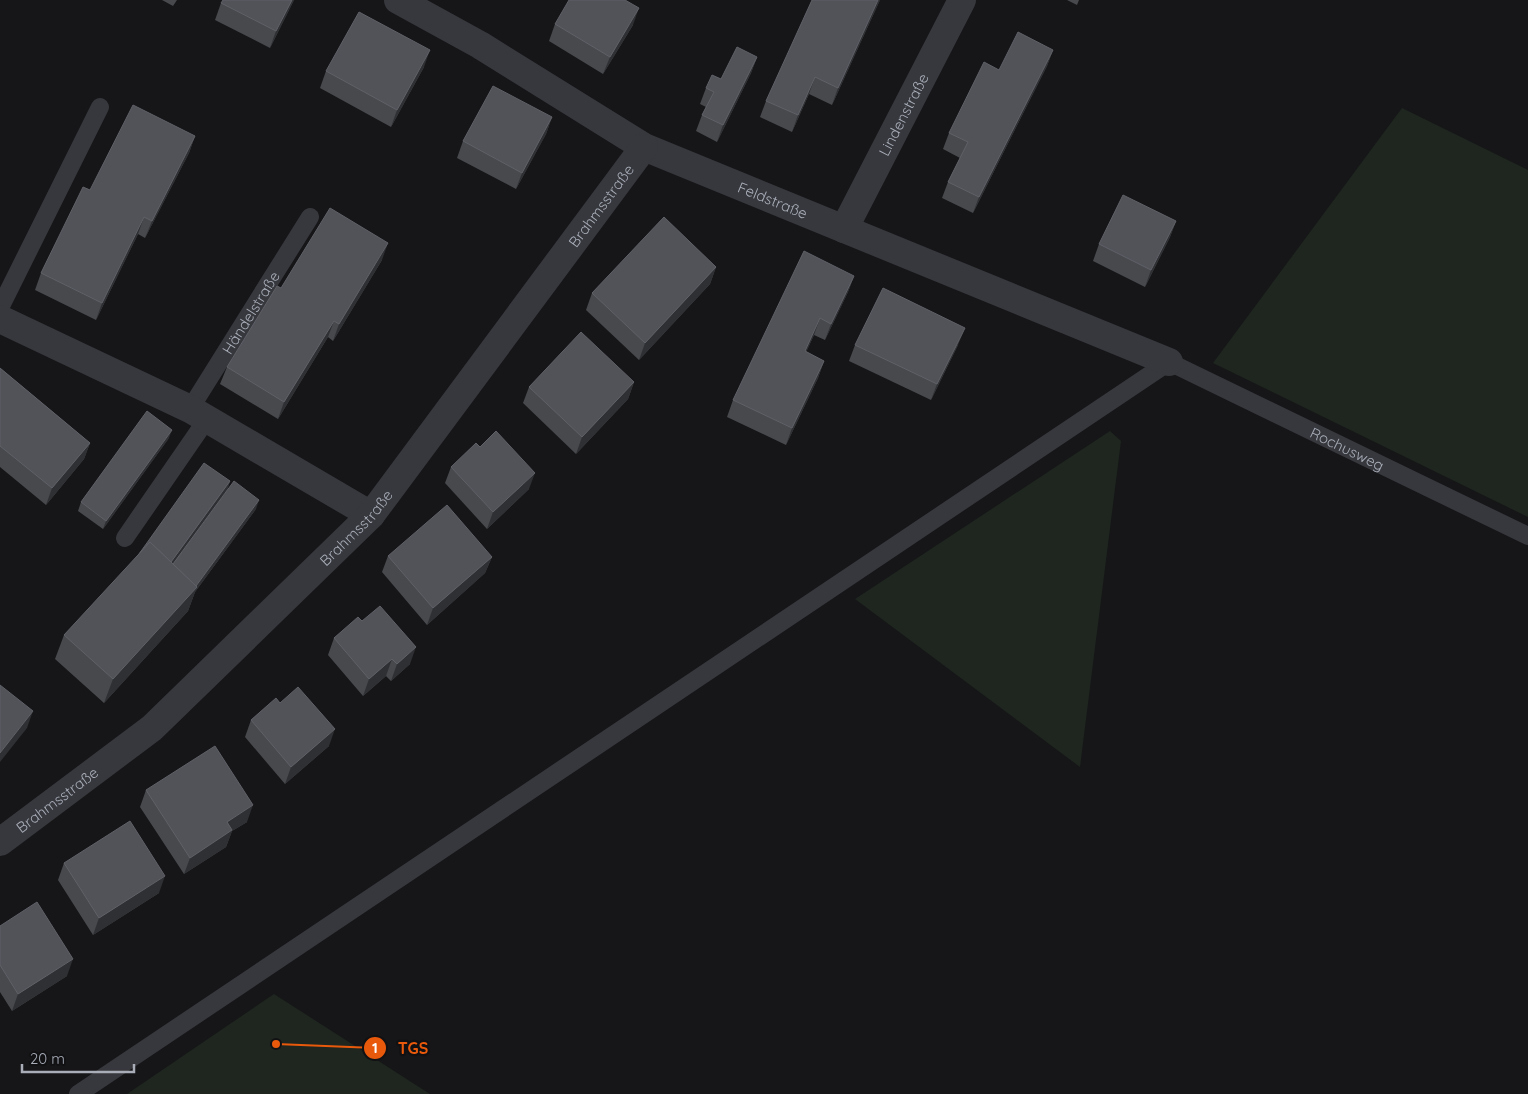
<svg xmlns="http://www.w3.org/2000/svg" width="1528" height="1094" font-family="Quicksand,sans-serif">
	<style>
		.green { fill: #1e261f }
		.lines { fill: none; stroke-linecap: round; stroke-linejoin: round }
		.lane { stroke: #37383d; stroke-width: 18 }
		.street { stroke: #37383d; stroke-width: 28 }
		.wall { fill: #47494d }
		.shaded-wall { fill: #2f3033 }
		.building { fill: #525359; stroke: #5f6168 }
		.labels { text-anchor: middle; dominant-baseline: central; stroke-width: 4.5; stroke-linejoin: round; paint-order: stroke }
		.street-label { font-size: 15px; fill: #a8adb8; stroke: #111113 }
		.leader { fill: none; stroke: #e8590c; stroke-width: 2 }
		.callout-dot { fill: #e8590c; stroke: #111113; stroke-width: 2 }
		.mark-label { font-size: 15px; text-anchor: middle; font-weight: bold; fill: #fff }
		.callout-label { font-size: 16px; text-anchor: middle; font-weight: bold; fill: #e8590c; stroke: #111113; stroke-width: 4.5; stroke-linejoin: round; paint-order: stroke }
	</style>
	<rect width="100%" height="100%" fill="#161618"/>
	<!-- green -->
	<g class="green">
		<path d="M 1402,108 L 1528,170 L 1528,517 L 1213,363 Z"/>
		<path d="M 1110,431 L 1121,441 L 1080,767 L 855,599 Z"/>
		<path d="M 274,994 L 430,1094 L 127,1094 Z"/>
	</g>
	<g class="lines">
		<!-- lane -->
		<g class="lane">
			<path d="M 0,308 L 100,107"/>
			<path id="s1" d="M 190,409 L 310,217"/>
			<path d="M 125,538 L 207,419"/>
			<path id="s2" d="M 78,1094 L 1169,362 L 1528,536"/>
		</g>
		<!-- street -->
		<g class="street">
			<path id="s3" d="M 398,0 L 480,45 L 644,147 L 1169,362"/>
			<path id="s4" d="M 844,229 L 962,0"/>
			<path d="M 0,319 L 190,409 L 371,515"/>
			<path id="s5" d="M 0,842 L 152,728 L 371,515 L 644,147"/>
		</g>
	</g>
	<!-- wall -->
	<g class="wall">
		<path d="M 162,0 L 177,0 L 173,6 Z"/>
		<path d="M 294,0 L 270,48 L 215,20 L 221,3 Z"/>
		<path d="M 880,0 L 832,105 L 809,94 L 792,132 L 760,117 L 766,101 Z"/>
		<path d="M 1067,0 L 1079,0 L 1077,5 Z"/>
		<path d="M 555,24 L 633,25 L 603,74 L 549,41 Z"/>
		<path d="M 1053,50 L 1047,66 L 973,213 L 942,198 L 948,182 L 960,158 L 943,149 L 949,133 L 999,70 Z"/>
		<path d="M 757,57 L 751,73 L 717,142 L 696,131 L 702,115 L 706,107 L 700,104 L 706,88 Z"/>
		<path d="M 424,67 L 391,127 L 320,88 L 326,71 Z"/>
		<path d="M 552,117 L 546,134 L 516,189 L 457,158 L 463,141 Z"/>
		<path d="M 195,136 L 189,153 L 145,238 L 138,234 L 96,320 L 35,290 L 41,273 L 90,190 Z"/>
		<path d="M 1176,221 L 1170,237 L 1145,287 L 1093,261 L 1099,244 Z"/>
		<path d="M 382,260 L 333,341 L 328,337 L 278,419 L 220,384 L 227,367 L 281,288 Z"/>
		<path d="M 716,267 L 710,284 L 639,360 L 586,310 L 592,293 Z"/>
		<path d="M 854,276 L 848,292 L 825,340 L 814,335 L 806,352 L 824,361 L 818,378 L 786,445 L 727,417 L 733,400 Z"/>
		<path d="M 855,345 L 958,345 L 931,400 L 849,361 Z"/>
		<path d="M 0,368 L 90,443 L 84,459 L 46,505 L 0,467 Z"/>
		<path d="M 634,382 L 628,399 L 576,454 L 523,403 L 529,387 Z"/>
		<path d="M 169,438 L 103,529 L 78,511 L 81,502 Z"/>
		<path d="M 480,447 L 529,489 L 487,529 L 445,483 L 451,467 Z"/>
		<path d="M 230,481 L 227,490 L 179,555 L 256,509 L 195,592 L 188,611 L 104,703 L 55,659 L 64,635 Z"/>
		<path d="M 388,556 L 492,557 L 485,573 L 427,625 L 382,572 Z"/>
		<path d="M 362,621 L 410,664 L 391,681 L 386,676 L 363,696 L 328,655 L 334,638 Z"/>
		<path d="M 251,720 L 329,746 L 285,784 L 245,737 Z"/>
		<path d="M 146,790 L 247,822 L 232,831 L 226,847 L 184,874 L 140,807 Z"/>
		<path d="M 64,863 L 159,893 L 93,935 L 58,880 Z"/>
		<path d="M 0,926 L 67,976 L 12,1011 L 0,992 Z"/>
	</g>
	<!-- shaded-wall -->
	<g class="shaded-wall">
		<path d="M 292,0 L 294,0 L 270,48 L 276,31 Z"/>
		<path d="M 878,0 L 880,0 L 832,105 L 838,88 Z"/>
		<path d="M 639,8 L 633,25 L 603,74 L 610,57 Z"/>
		<path d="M 430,50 L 424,67 L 391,127 L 397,110 Z"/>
		<path d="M 1053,50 L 1047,66 L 973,213 L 979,197 Z"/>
		<path d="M 757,57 L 751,73 L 717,142 L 723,125 Z"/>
		<path d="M 815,77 L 809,94 L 792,132 L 798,115 Z"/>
		<path d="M 552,117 L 546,134 L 516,189 L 522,173 Z"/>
		<path d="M 195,136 L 189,153 L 145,238 L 152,221 Z"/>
		<path d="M 144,217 L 138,234 L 96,320 L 102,303 Z"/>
		<path d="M 1176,221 L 1170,237 L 1145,287 L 1151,270 Z"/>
		<path d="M 388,243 L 382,260 L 333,341 L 339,324 Z"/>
		<path d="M 716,267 L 710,284 L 639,360 L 645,343 Z"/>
		<path d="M 854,276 L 848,292 L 825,340 L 831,324 Z"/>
		<path d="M 820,318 L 814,335 L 799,368 L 805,351 Z"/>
		<path d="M 334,321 L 328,337 L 278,419 L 284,402 Z"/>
		<path d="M 965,328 L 958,345 L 931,400 L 937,384 Z"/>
		<path d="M 824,361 L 818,378 L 786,445 L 792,428 Z"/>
		<path d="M 634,382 L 628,399 L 576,454 L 582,437 Z"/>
		<path d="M 172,430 L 169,438 L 103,529 L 106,521 Z"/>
		<path d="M 90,443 L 84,459 L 46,505 L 52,488 Z"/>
		<path d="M 535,473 L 529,489 L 487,529 L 493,512 Z"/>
		<path d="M 230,481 L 227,490 L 161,581 L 164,572 Z"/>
		<path d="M 259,500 L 256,509 L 195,592 L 188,611 L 104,703 L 113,679 Z"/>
		<path d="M 492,557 L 485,573 L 427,625 L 433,608 Z"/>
		<path d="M 416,647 L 410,664 L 391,681 L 397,664 Z"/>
		<path d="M 392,659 L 386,676 L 363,696 L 369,679 Z"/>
		<path d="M 33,711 L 27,728 L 0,762 L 0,753 Z"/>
		<path d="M 335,729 L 329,746 L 285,784 L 291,767 Z"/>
		<path d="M 253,805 L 247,822 L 232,831 L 226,847 L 184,874 L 190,858 L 227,822 Z"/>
		<path d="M 165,876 L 159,893 L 93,935 L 99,918 Z"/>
		<path d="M 73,959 L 67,976 L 12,1011 L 18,994 Z"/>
	</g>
	<!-- building -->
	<g class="building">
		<path d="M 223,0 L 292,0 L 276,31 L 221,3 Z"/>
		<path d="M 569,0 L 625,0 L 639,8 L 610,57 L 555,24 Z"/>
		<path d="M 812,0 L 878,0 L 838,88 L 815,77 L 798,115 L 766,101 Z"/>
		<path d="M 359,12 L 430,50 L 397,110 L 326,71 Z"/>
		<path d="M 1018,32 L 1053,50 L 979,197 L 948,182 L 968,142 L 949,133 L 984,62 L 999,70 Z"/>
		<path d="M 737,47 L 757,57 L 723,125 L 702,115 L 714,92 L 706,88 L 712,75 L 721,79 Z"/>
		<path d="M 493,86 L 552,117 L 522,173 L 463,141 Z"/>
		<path d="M 133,105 L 195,136 L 152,221 L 144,217 L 102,303 L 41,273 L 83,187 L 90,190 Z"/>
		<path d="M 1123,195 L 1176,221 L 1151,270 L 1099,244 Z"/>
		<path d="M 330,208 L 388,243 L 339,324 L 334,321 L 284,402 L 227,367 L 277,286 L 281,288 Z"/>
		<path d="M 664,217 L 716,267 L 645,343 L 592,293 Z"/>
		<path d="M 804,251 L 854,276 L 831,324 L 820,318 L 805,351 L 824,361 L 792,428 L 733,400 Z"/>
		<path d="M 883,288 L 965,328 L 937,384 L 855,345 Z"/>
		<path d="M 581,332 L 634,382 L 582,437 L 529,387 Z"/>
		<path d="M 0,368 L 90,443 L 52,488 L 0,446 Z"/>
		<path d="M 147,411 L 172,430 L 106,521 L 81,502 Z"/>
		<path d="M 496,431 L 535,473 L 493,512 L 451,467 L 476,443 L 480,447 Z"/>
		<path d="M 204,463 L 230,481 L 171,562 L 150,542 L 139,554 Z"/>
		<path d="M 234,481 L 259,500 L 196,586 L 173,564 Z"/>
		<path d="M 447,505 L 492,557 L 433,608 L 388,556 Z"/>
		<path d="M 150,542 L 197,587 L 113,679 L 64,635 Z"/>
		<path d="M 380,606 L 416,647 L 397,664 L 392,659 L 369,679 L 334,638 L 358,617 L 362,621 Z"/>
		<path d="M 0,685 L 33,711 L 0,753 Z"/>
		<path d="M 298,687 L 335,729 L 291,767 L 251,720 L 276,698 L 280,703 Z"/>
		<path d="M 215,746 L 253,805 L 227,822 L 232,830 L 190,858 L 146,790 Z"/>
		<path d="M 130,821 L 165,876 L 99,918 L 64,863 Z"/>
		<path d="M 37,902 L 73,959 L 18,994 L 0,965 L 0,926 Z"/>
	</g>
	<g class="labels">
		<!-- street labels -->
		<g class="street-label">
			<text stroke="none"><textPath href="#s4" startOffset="129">Lindenstraße</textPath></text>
			<text stroke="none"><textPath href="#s3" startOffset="426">Feldstraße</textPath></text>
			<text stroke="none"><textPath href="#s5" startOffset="881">Brahmsstraße</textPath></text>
			<text stroke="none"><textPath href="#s1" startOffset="114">Händelstraße</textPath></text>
			<text stroke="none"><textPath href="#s2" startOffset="1512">Rochusweg</textPath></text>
			<text stroke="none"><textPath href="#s5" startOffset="476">Brahmsstraße</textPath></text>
			<text stroke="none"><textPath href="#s5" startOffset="71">Brahmsstraße</textPath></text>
		</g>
	</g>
	<!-- callouts -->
	<path class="leader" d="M276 1044L375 1048"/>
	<g class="callout-dot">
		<circle cx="276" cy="1044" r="5"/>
		<circle cx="375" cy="1048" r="12"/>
	</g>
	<g class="mark-label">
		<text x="375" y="1053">1</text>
	</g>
	<g class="callout-label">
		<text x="413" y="1054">TGS</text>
	</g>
	<!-- scale -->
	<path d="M22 1064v8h112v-8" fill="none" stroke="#a8adb8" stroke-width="2.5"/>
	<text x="30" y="1064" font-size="15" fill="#a8adb8" stroke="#111113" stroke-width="4" paint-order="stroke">20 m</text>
</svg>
